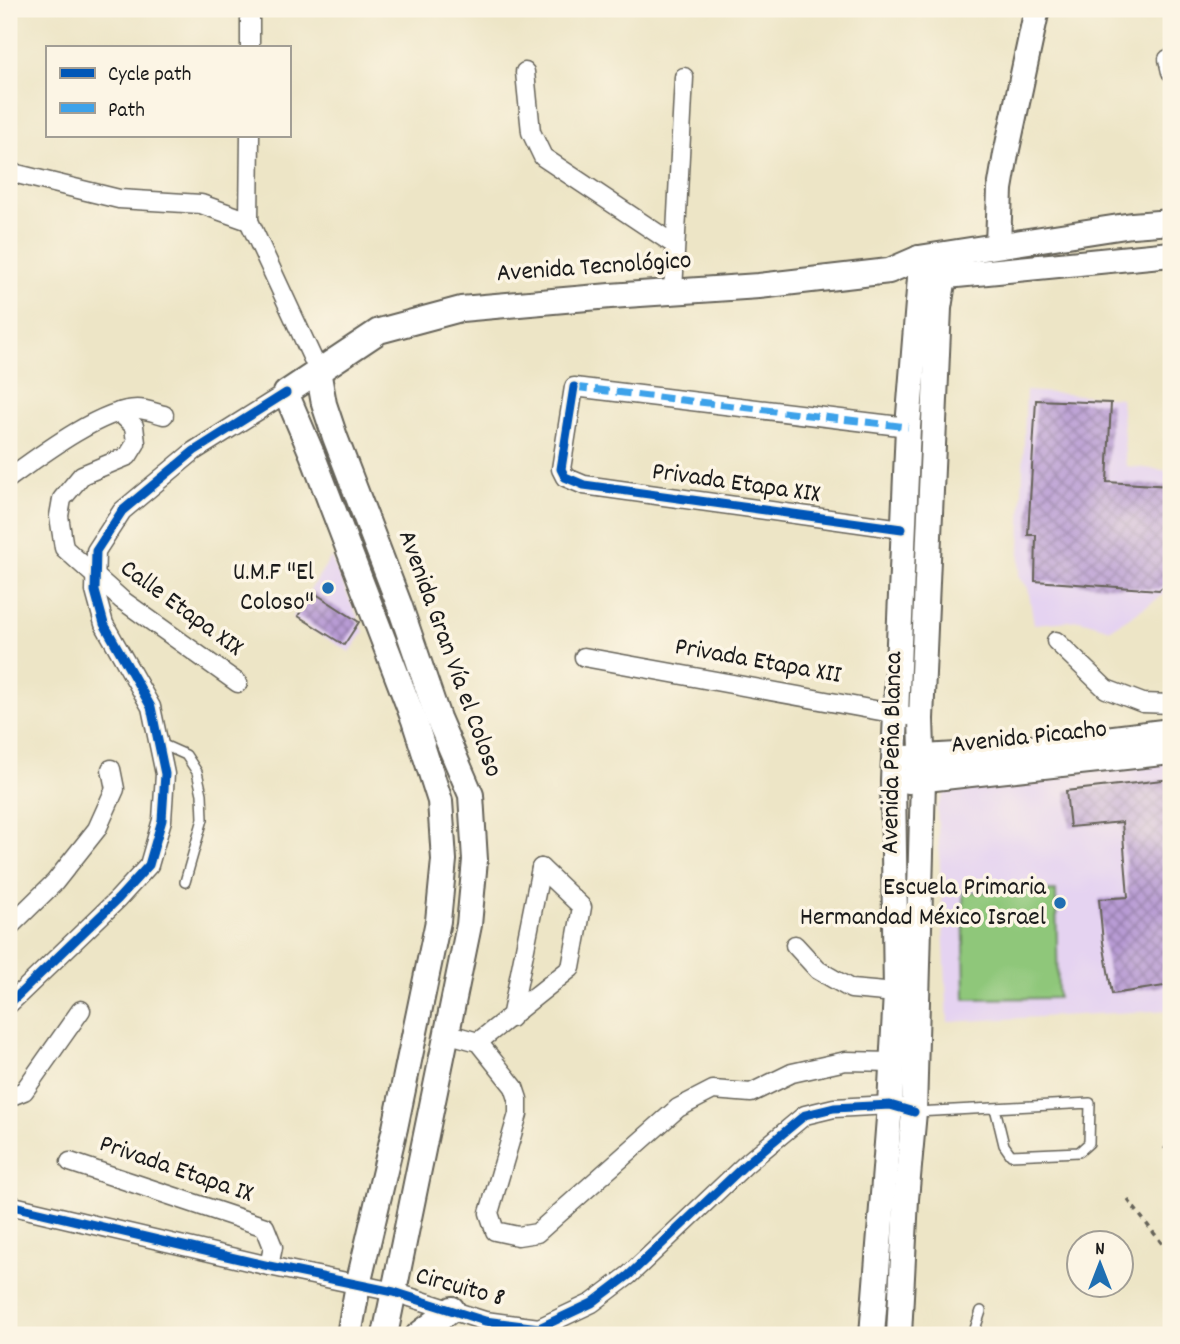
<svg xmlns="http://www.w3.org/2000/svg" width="1180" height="1344" font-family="Dekko,sans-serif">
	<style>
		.built { fill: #e5d3f1 }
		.grass { fill: #8fc77a; stroke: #56724b; stroke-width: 2 }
		.building { fill: url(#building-cross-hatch) }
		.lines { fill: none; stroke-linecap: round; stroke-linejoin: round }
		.lane-casing { stroke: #656258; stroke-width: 12 }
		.street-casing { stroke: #656258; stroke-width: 21 }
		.secondary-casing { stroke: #656258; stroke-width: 28 }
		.path { stroke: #656258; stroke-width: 3.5; stroke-dasharray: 5 5; stroke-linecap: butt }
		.lane { stroke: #fff; stroke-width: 9 }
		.street { stroke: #fff; stroke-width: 18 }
		.secondary { stroke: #fff; stroke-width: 24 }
		.quiet { stroke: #3da2ea; stroke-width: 7; stroke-dasharray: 14 7; stroke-linecap: butt }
		.cycleway-casing { stroke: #fcf5e5; stroke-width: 13 }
		.cycleway { stroke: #0057b8; stroke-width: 9 }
		.poi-dot { fill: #1f6fb2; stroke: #fcf5e5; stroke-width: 2.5 }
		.labels { text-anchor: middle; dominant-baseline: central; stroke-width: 7; stroke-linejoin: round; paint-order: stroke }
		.street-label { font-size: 26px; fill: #1c1c1c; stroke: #fcf5e5 }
		.poi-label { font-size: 26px; fill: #1c1c1c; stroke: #fcf5e5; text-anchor: end }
	</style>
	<defs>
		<pattern id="building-cross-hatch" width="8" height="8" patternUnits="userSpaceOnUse" patternTransform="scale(1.75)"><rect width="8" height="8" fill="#b89bd4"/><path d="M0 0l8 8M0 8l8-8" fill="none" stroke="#957eab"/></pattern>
	</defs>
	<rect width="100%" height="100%" fill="#fcf5e5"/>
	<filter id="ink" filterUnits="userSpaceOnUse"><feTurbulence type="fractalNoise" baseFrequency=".0143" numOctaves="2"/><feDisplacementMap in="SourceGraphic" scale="14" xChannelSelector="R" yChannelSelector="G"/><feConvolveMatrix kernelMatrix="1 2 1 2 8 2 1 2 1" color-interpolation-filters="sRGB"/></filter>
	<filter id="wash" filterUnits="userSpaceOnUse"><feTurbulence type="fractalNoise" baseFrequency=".00686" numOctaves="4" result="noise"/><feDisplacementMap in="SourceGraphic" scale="28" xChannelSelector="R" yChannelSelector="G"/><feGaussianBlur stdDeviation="1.57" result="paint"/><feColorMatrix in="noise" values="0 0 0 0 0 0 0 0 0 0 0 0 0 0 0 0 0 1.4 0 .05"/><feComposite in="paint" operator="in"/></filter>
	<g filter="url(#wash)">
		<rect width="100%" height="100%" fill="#ede5c6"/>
		<!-- built -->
		<g class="built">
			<path d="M 1026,391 L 1121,398 L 1126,466 L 1171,471 L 1171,590 L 1111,629 L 1080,620 L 1034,624 L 1028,588 L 1019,576 Z"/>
			<path d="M 331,557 L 364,632 L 350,652 L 292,618 Z"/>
			<path d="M 1171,758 L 1171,1010 L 948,1022 L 937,808 L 946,790 Z"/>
		</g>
		<!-- grass -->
		<path class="grass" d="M 1056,891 L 1058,998 L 965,999 L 963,892 Z"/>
		<g id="blocks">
			<!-- building -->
			<g class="building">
				<path d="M 1036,400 L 1111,403 L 1107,482 L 1171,486 L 1171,580 L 1159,590 L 1035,581 L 1036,535 L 1028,535 Z"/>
				<path d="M 313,592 L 359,622 L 344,645 L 298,616 Z"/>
				<path d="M 1171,779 L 1171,985 L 1112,994 L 1103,942 L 1099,899 L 1128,897 L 1122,822 L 1070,827 L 1066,791 Z"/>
			</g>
		</g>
	</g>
	<g filter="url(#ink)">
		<use href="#blocks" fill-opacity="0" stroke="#656258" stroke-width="2"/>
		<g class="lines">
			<defs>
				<g id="lane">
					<path d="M 159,743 L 186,755 L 197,772 L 202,794 L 203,819 L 185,882"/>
					<path d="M 916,1112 L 1090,1103 L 1089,1143 L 1079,1152 L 1011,1155 L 1004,1145 L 995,1108"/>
					<path d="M 973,1335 L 981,1311"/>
				</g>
				<g id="street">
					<path d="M 250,9 L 250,47"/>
					<path d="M 1168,59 L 1171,72"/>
					<path d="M 525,72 L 531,132 L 543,157 L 675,245"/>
					<path d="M 250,135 L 249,221 L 318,370"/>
					<path d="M 9,172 L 119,199 L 201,204 L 249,221"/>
					<path d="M 673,292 L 684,77"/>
					<path d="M 119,412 L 134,426 L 136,443 L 128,456 L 82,475 L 62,499 L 59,516 L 64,548 L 122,600 L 238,683"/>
					<path d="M 9,478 C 38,457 101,409 137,409 C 146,409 156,413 164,415"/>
					<path d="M 902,529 L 584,485 L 565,477 L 561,469 L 574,387 L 908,427"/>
					<path d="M 1056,641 L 1106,689 L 1143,703 L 1171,704"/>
					<path d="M 584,657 L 908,716"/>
					<path d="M 9,927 L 55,882 L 97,829 L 115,789 L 111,769"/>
					<path d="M 795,945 L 818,970 L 851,989 L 896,993"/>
					<path d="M 9,1004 L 118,899 L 149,865 L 162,820 L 165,774 L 151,707 L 104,624 L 95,591 L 96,551 L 122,511 L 194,451 L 286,393"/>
					<path d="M 511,1018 L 541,868"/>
					<path d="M 446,1033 L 478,1042 L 514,1087 L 518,1099 L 518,1114 L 489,1213 L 495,1231 L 518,1236 L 537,1233 L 678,1108 L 713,1090 L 751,1093 L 792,1073 L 846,1061 L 892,1062"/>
					<path d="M 478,1042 L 571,968 L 582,907 L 541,868"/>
					<path d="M 9,1097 L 24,1091 L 81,1010"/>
					<path d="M 70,1162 L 265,1227 L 273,1247 L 269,1266"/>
					<path d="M 9,1205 L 269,1266 L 394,1292 L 485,1321 L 539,1328 L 592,1303 L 629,1275 L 746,1164 L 805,1115 L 834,1108 L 890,1105 L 901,1108"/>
				</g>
				<g id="secondary">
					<path d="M 998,245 L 1000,189 L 1006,154 L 1037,9"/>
					<path d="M 927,278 L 1171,254"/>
					<path d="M 318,370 L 324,404 L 335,437 L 399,604 L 438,718 L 471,795 L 475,860 L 469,925 L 385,1335"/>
					<path d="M 907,758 L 991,753 L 1171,731"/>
					<path d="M 908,781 L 1171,752"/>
					<path d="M 349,1335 L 358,1285 L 395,1128 L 438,921 L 444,860 L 440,801 L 414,720 L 312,454 L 286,393 L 379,331 L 461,309 L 610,296 L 759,286 L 889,271 L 919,258 L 1132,225 L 1171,222"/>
					<path d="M 418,1335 L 452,1309"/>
					<path d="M 872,1335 L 890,1105 L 896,993 L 893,781 L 896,714 L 908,427 L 920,278 L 919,258"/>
					<path d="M 899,1335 L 906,1199 L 914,1112 L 923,780 L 921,719 L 939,308 L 944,276 L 942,256"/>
				</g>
			</defs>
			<!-- lane casing -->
			<use href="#lane" class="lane-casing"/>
			<!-- street casing -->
			<use href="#street" class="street-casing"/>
			<!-- secondary casing -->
			<use href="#secondary" class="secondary-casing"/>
			<!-- path -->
			<g class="path">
				<path d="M 1164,1147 L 1171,1152"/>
				<path d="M 1128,1200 L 1171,1255"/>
			</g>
			<!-- lane -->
			<use href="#lane" class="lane"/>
			<!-- street -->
			<use href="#street" class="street"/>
			<!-- secondary -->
			<use href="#secondary" class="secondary"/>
			<!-- quiet -->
			<path class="quiet" d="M 574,387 L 908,427"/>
			<defs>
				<g id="cycleway">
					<path d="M 574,387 L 561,469 L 565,477 L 584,485 L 902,529"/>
					<path d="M 9,1004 L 118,899 L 149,865 L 162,820 L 165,774 L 151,707 L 104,624 L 95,591 L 96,551 L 122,511 L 194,451 L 286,393"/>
					<path d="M 9,1205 L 269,1266 L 394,1292 L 485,1321 L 539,1328 L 592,1303 L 629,1275 L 746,1164 L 805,1115 L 834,1108 L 890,1105 L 914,1112"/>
				</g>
			</defs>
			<!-- cycleway casing -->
			<use href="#cycleway" class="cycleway-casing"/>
			<!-- cycleway -->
			<use href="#cycleway" class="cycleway"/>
		</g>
	</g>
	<!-- markers -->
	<g class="poi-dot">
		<circle cx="328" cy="588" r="7"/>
		<circle cx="1060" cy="903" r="7"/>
	</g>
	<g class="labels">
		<!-- street labels -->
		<g class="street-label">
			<text transform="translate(594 268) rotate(-4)">Avenida Tecnológico</text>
			<text transform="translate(736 484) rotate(8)">Privada Etapa XIX</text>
			<text transform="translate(181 609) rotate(36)">Calle Etapa XIX</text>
			<text transform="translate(449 654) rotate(70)">Avenida Gran Vía el Coloso</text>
			<text transform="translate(758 662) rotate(10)">Privada Etapa XII</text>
			<text transform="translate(1029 738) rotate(-6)">Avenida Picacho</text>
			<text transform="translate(893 753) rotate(-89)">Avenida Peña Blanca</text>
			<text transform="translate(176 1170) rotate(19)">Privada Etapa IX</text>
			<text transform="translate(460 1288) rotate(15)">Circuito 8</text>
		</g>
		<!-- poi labels -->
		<g class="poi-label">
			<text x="314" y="573">U.M.F "El<tspan x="314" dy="30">Coloso"</tspan></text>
			<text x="1046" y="888">Escuela Primaria<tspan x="1046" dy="30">Hermandad México Israel</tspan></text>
		</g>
	</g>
	<!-- margin -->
	<rect width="1180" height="1344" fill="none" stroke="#fcf5e5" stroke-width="35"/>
	<!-- legend -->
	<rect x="46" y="46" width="245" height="91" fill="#fcf5e5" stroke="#a29e95" stroke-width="2"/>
	<rect x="60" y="68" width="35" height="10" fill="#0057b8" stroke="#a29e95" stroke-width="2"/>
	<text x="108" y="80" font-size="21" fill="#1c1c1c">Cycle path</text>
	<rect x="60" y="103" width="35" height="10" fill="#3da2ea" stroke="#a29e95" stroke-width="2"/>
	<text x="108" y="116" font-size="21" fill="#1c1c1c">Path</text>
	<!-- north arrow -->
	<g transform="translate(1100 1264)"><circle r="33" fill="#fcf5e5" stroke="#a29e95" stroke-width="2"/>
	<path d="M0-5L12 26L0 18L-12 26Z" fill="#1f6fb2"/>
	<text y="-10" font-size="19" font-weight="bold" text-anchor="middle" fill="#1c1c1c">N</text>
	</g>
</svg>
